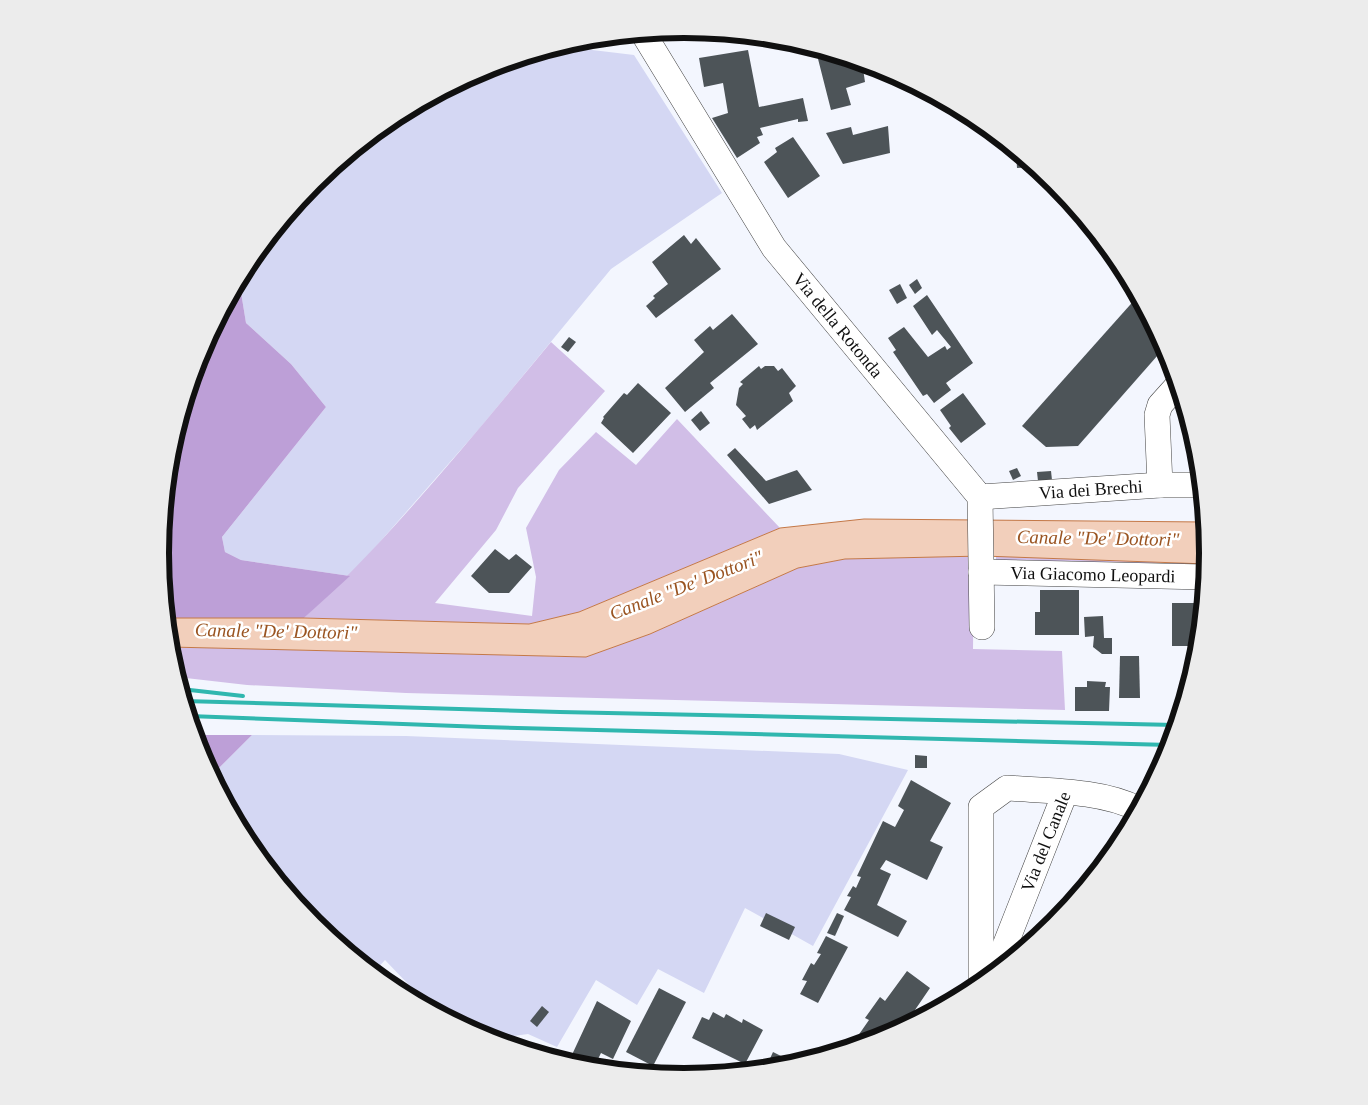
<svg xmlns="http://www.w3.org/2000/svg" width="1368" height="1105" font-family="Georgia,serif">
	<style>
		.farmland { fill: #d4d7f3 }
		.green { fill: #d1bee7 }
		.forest { fill: #bd9fd7 }
		.water { fill: #f2cfbb; stroke: #c47847 }
		.building { fill: #4d5458 }
		.lines { fill: none; stroke-linecap: round; stroke-linejoin: round }
		.minor-casing { stroke: #434343; stroke-width: 26 }
		.minor { stroke: #fff; stroke-width: 25 }
		.rail { stroke: #30b7af; stroke-width: 4 }
		.labels { text-anchor: middle; dominant-baseline: central; stroke-width: 5; stroke-linejoin: round; paint-order: stroke }
		.street-label { font-size: 18px; fill: #101010; stroke: #fff }
		.water-label { font-size: 19px; font-style: italic; fill: #9a5421; stroke: #fff }
		.rim { fill: none; stroke: #101010; stroke-width: 6 }
	</style>
	<rect width="100%" height="100%" fill="#f3f6fe"/>
	<!-- farmland -->
	<g class="farmland">
		<path d="M 559,46 L 634,55 L 722,193 L 611,269 L 479,429 L 350,576 L 241,560 L 225,552 L 222,537 L 326,407 L 291,364 L 246,323 L 239,280 L 249,261 L 314,182 L 393,117 L 484,69 Z"/>
		<path d="M 252,735 L 406,736 L 839,754 L 908,770 L 813,946 L 745,908 L 704,993 L 658,969 L 637,1005 L 596,980 L 557,1047 L 528,1034 L 500,1038 L 481,1035 L 431,1008 L 385,960 L 374,972 L 313,923 L 248,843 L 212,775 Z"/>
	</g>
	<!-- green -->
	<g class="green">
		<path d="M 551,342 L 605,391 L 518,488 L 496,530 L 435,603 L 532,616 L 536,577 L 526,528 L 559,470 L 596,432 L 636,465 L 677,419 L 780,528 L 579,612 L 529,624 L 304,618 C 394,534 472,437 551,342 Z"/>
		<path d="M 974,556 L 973,649 L 1062,651 L 1065,710 L 406,693 L 247,685 L 177,677 L 170,647 L 586,657 L 650,634 L 798,568 L 845,559 Z"/>
		<path d="M 996,556 L 1207,564 L 1206,573 L 996,565 Z"/>
	</g>
	<!-- forest -->
	<g class="forest">
		<path d="M 239,280 L 246,323 L 291,364 L 326,407 L 222,537 L 225,552 L 241,560 L 350,576 L 304,618 L 167,618 L 160,552 L 170,450 L 200,352 Z"/>
		<path d="M 195,735 L 252,735 L 212,775 L 200,753 Z"/>
	</g>
	<!-- water -->
	<path class="water" d="M 864,519 L 1205,522 L 1207,564 L 983,556 L 845,559 L 798,568 L 650,634 L 586,657 L 170,647 L 167,618 L 304,618 L 529,624 L 579,612 L 780,528 Z"/>
	<!-- building -->
	<g class="building">
		<path d="M 821,49 L 862,62 L 865,82 L 846,88 L 851,105 L 831,110 L 816,51 Z"/>
		<path d="M 748,50 L 759,107 L 803,98 L 808,121 L 798,122 L 798,119 L 760,128 L 763,135 L 757,137 L 760,143 L 737,158 L 712,118 L 728,113 L 723,83 L 704,87 L 699,58 Z"/>
		<path d="M 888,126 L 890,153 L 843,164 L 826,133 L 851,127 L 853,135 Z"/>
		<path d="M 793,137 L 820,176 L 788,198 L 764,162 L 777,152 L 775,148 Z"/>
		<path d="M 1016,151 L 1035,167 L 1017,168 Z"/>
		<path d="M 684,235 L 691,244 L 696,238 L 721,269 L 656,318 L 646,306 L 655,298 L 653,296 L 668,284 L 652,262 Z"/>
		<path d="M 917,279 L 922,288 L 915,294 L 909,285 Z"/>
		<path d="M 900,284 L 907,298 L 897,304 L 889,290 Z"/>
		<path d="M 927,295 L 973,363 L 946,383 L 951,390 L 934,403 L 927,394 L 923,396 L 893,352 L 896,350 L 888,338 L 904,327 L 928,357 L 945,346 L 947,350 L 951,347 L 937,330 L 932,335 L 913,306 Z"/>
		<path d="M 1138,296 L 1165,347 L 1078,446 L 1046,447 L 1022,426 Z"/>
		<path d="M 732,314 L 758,344 L 710,383 L 714,388 L 685,412 L 665,388 L 704,352 L 694,340 L 710,326 L 713,330 Z"/>
		<path d="M 569,337 L 576,342 L 568,352 L 561,347 Z"/>
		<path d="M 759,366 L 761,369 L 765,366 L 774,366 L 778,371 L 782,368 L 796,386 L 789,393 L 793,401 L 757,430 L 755,425 L 750,429 L 742,419 L 746,416 L 736,405 L 739,388 L 743,384 L 740,382 Z"/>
		<path d="M 638,383 L 671,413 L 633,453 L 601,423 L 604,418 L 603,417 L 624,393 L 627,395 Z"/>
		<path d="M 963,393 L 986,424 L 961,443 L 949,428 L 951,426 L 940,410 Z"/>
		<path d="M 701,411 L 710,423 L 700,431 L 691,420 Z"/>
		<path d="M 735,448 L 766,481 L 797,470 L 812,490 L 769,504 L 727,455 Z"/>
		<path d="M 1017,468 L 1021,476 L 1013,480 L 1009,471 Z"/>
		<path d="M 1051,471 L 1052,480 L 1038,481 L 1037,472 Z"/>
		<path d="M 495,549 L 509,560 L 516,554 L 532,567 L 509,593 L 489,593 L 471,576 Z"/>
		<path d="M 1040,590 L 1079,590 L 1079,635 L 1035,635 L 1035,612 L 1040,612 Z"/>
		<path d="M 1172,603 L 1203,603 L 1199,646 L 1172,646 Z"/>
		<path d="M 1103,616 L 1104,638 L 1112,638 L 1112,654 L 1102,654 L 1093,647 L 1094,636 L 1085,637 L 1084,617 Z"/>
		<path d="M 1120,656 L 1139,656 L 1140,698 L 1119,698 Z"/>
		<path d="M 1087,681 L 1106,682 L 1105,687 L 1110,687 L 1109,711 L 1075,711 L 1075,687 L 1087,687 Z"/>
		<path d="M 915,755 L 927,756 L 927,768 L 915,768 Z"/>
		<path d="M 911,780 L 951,803 L 930,841 L 943,847 L 927,880 L 886,860 L 880,869 L 891,874 L 877,905 L 907,921 L 898,937 L 844,910 L 851,897 L 847,896 L 853,886 L 856,888 L 861,877 L 857,876 L 883,821 L 895,827 L 904,810 L 898,806 Z"/>
		<path d="M 766,913 L 795,927 L 789,940 L 760,926 Z"/>
		<path d="M 837,913 L 844,916 L 835,936 L 827,933 Z"/>
		<path d="M 826,936 L 848,947 L 818,1003 L 800,994 L 807,981 L 802,980 L 811,963 L 814,965 L 821,954 L 817,953 Z"/>
		<path d="M 907,971 L 930,988 L 904,1026 L 884,1036 L 856,1045 L 853,1043 L 869,1020 L 865,1018 L 880,997 L 885,1001 Z"/>
		<path d="M 659,988 L 686,1002 L 653,1066 L 626,1052 Z"/>
		<path d="M 597,1001 L 631,1021 L 613,1059 L 601,1053 L 594,1067 L 587,1067 L 570,1059 Z"/>
		<path d="M 542,1006 L 549,1012 L 537,1027 L 530,1021 Z"/>
		<path d="M 713,1012 L 724,1018 L 726,1014 L 742,1023 L 743,1019 L 763,1030 L 745,1064 L 692,1038 L 702,1017 L 709,1020 Z"/>
		<path d="M 773,1052 L 789,1060 L 786,1066 L 777,1067 L 768,1063 Z"/>
		<path d="M 694,1065 L 711,1074 L 688,1076 Z"/>
	</g>
	<g class="lines">
		<defs>
			<g id="minor">
				<path id="s1" d="M 643,33 L 774,248 L 980,497 L 982,627"/>
				<path d="M 1160,485 L 1157,415 L 1160,405 L 1178,385"/>
				<path id="s2" d="M 980,497 L 1160,485 L 1201,485"/>
				<path id="s3" d="M 981,572 L 1205,577"/>
				<path id="s4" d="M 995,971 L 1065,793"/>
				<path d="M 981,983 L 981,807 L 1007,788 C 1047,791 1102,790 1138,809"/>
			</g>
		</defs>
		<!-- minor casing -->
		<use href="#minor" class="minor-casing"/>
		<!-- minor -->
		<use href="#minor" class="minor"/>
		<!-- rail -->
		<g class="rail">
			<path d="M 181,689 L 243,696"/>
			<path d="M 184,701 L 560,712 L 1176,725"/>
			<path d="M 189,716 L 484,727 L 1170,745"/>
		</g>
	</g>
	<g class="labels">
		<!-- street labels -->
		<g class="street-label">
			<text stroke="none"><textPath href="#s1" startOffset="352">Via della Rotonda</textPath></text>
			<text stroke="none"><textPath href="#s2" startOffset="111">Via dei Brechi</textPath></text>
			<text stroke="none"><textPath href="#s3" startOffset="112">Via Giacomo Leopardi</textPath></text>
			<text stroke="none"><textPath href="#s4" startOffset="139">Via del Canale</textPath></text>
		</g>
		<!-- water labels -->
		<g class="water-label">
			<text transform="translate(1098 538) rotate(1)">Canale "De' Dottori"</text>
			<text transform="translate(686 585) rotate(-21)">Canale "De' Dottori"</text>
			<text transform="translate(276 631) rotate(1)">Canale "De' Dottori"</text>
		</g>
	</g>
	<!-- crop -->
	<path d="M0 0H1368V1105H0ZM169 553a515 515 0 1 1 1030 0a515 515 0 1 1-1030 0Z" fill="#ececec" fill-rule="evenodd"/>
	<path class="rim" d="M169 553a515 515 0 1 1 1030 0a515 515 0 1 1-1030 0Z"/>
</svg>
